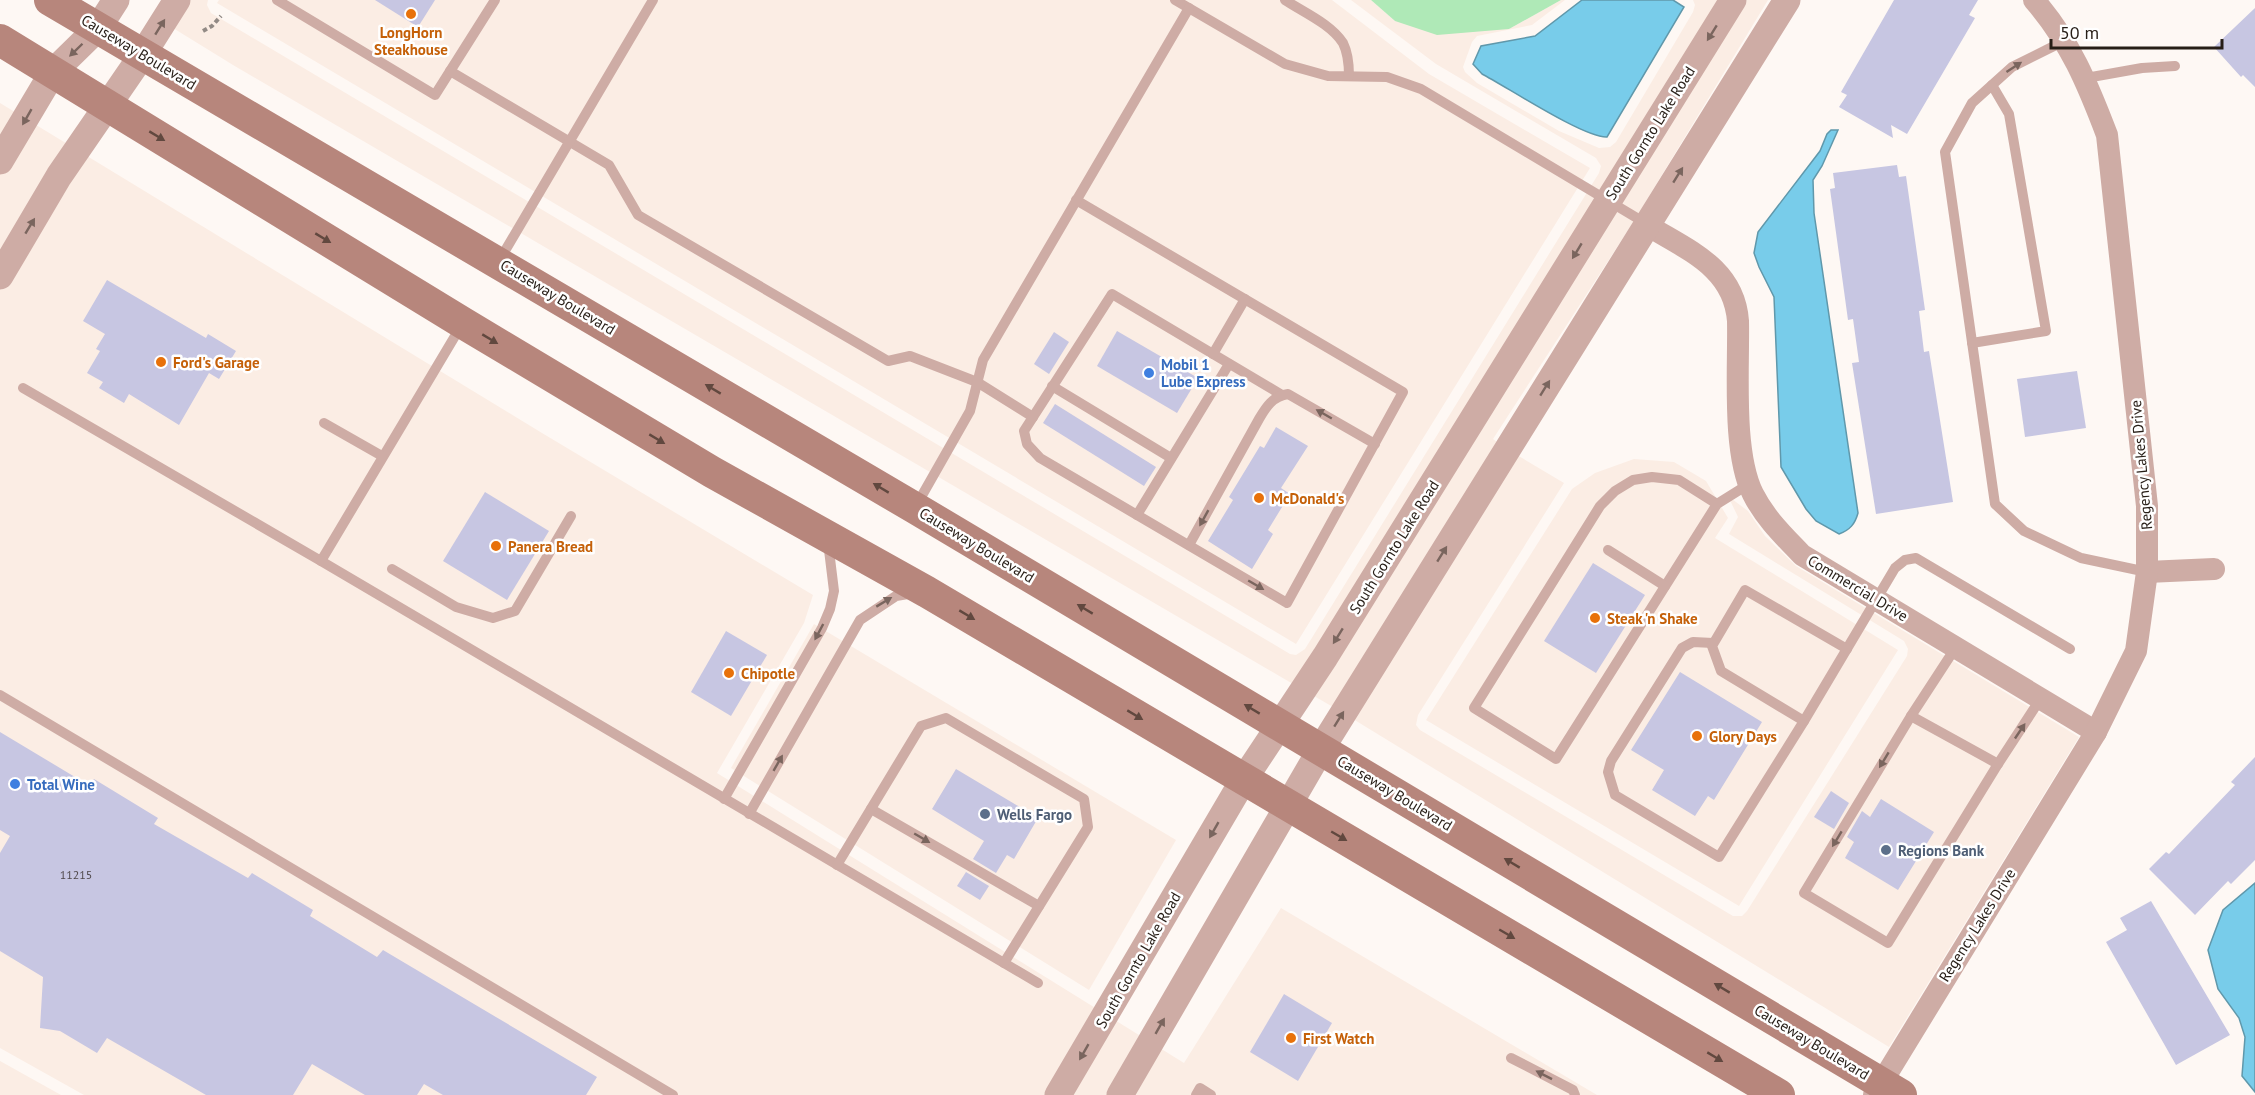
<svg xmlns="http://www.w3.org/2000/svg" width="2255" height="1095" font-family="'PT Sans',sans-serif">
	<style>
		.built { fill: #fbede4 }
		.green { fill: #afe9b7 }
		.water { fill: #78ccea; stroke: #6098ab; stroke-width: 1.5 }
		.building { fill: #c7c6e2 }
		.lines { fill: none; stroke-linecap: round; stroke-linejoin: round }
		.path { stroke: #928a85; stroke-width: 4; stroke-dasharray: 4.5 3; stroke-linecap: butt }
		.service { stroke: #ceaca5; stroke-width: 10 }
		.minor { stroke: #ceaca5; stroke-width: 22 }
		.tertiary { stroke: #ceaca5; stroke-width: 27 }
		.secondary { stroke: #b7867c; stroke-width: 32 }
		.oneway { fill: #7a655e }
		.oneway2 { fill: #61483f }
		.food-dot { fill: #e8710a; stroke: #fff; stroke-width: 2 }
		.shop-dot { fill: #3f7fe0; stroke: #fff; stroke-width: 2 }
		.service-dot { fill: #5c6f8a; stroke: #fff; stroke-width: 2 }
		.labels { text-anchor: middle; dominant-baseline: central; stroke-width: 5; stroke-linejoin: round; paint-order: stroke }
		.number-label { font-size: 12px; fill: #4f484a }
		.food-label { font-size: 15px; font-weight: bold; fill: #c56008; stroke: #fff; text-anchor: start }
		.street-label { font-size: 15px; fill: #271e17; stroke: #fff }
		.shop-label { font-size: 15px; font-weight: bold; fill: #366cbe; stroke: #fff; text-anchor: start }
		.service-label { font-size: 15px; font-weight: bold; fill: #4e5e75; stroke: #fff; text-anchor: start }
	</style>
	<rect width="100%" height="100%" fill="#fef8f4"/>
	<!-- built -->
	<g class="built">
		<path d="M 191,0 L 208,0 L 207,5 L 211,13 L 1290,654 L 1296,655 L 1305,649 L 1599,173 L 1601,166 L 1596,158 L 1436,64 L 1351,0 L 1371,0 L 1395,21 L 1509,29 L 1561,0 L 1565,0 L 1532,25 L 1477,36 L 1472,42 L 1463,67 L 1465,72 L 1477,83 L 1559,131 L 1599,148 L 1610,147 L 1616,142 L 1693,12 L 1695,5 L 1693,0 L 1719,0 L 1293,684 L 233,65 L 173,28 Z"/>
		<path d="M 219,0 L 1332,0 L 1429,74 L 1590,168 L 1296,644 L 217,3 Z"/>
		<path d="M 1747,0 L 1768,0 L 1634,221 L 1493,439 L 1497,442 L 1333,707 L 1314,696 Z"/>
		<path d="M 0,103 L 542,433 L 813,595 L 804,623 L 717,773 L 1184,1063 L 1281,908 L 1597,1095 L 84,1095 L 0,1048 Z"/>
		<path d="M 1517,455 L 1564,483 L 1418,715 L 1416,725 L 1420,730 L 1733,916 L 1742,916 L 1747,911 L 1907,656 L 1908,649 L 1904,641 L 1729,534 L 1738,517 L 1728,496 L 1748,511 L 1765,536 L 1796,566 L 2079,737 L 1889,1047 L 1353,719 Z"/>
		<path d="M 1634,459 L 1674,462 L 1706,481 L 1728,518 L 1715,538 L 1898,650 L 1739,906 L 1426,720 L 1572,489 L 1595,473 Z"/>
		<path d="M 814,624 L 1176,840 L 1089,990 L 731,768 Z"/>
		<path d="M 0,1061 L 61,1095 L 0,1095 Z"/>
	</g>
	<!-- green -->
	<path class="green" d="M 1371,0 L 1561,0 L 1509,29 L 1437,35 L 1395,21 Z"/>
	<!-- water -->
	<g class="water">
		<path d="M 1582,0 L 1673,0 L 1684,7 L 1607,137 C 1584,138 1507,87 1482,74 L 1473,64 L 1481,46 L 1535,36 Z"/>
		<path d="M 1831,130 L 1838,130 L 1822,166 L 1813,180 L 1814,213 L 1858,513 C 1855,524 1850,530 1839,534 L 1816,521 L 1806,509 L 1781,467 L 1774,297 L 1759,267 L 1754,253 L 1758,232 L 1820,151 L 1827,134 Z"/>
		<path d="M 2255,883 L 2255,1092 L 2242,1076 L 2245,1037 L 2239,1018 L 2218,989 L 2208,950 L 2223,910 Z"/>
	</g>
	<!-- building -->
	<g class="building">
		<path d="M 375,0 L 435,0 L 418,27 Z"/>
		<path d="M 1894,0 L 1978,0 L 1969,15 L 1975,18 L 1907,134 L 1891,125 L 1893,138 L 1839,107 L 1847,95 L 1841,92 Z"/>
		<path d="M 2255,8 L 2255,87 L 2243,75 L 2241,77 L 2214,47 Z"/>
		<path d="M 1897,165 L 1899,177 L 1906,176 L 1925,310 L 1919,311 L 1924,352 L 1929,351 L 1953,502 L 1876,514 L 1852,363 L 1859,362 L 1853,319 L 1848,320 L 1830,189 L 1835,188 L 1833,173 Z"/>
		<path d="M 107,280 L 206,338 L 208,334 L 236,351 L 219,379 L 209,373 L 179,425 L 129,394 L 124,403 L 99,388 L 103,382 L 87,373 L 100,351 L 96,349 L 105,334 L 83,321 Z"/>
		<path d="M 1117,331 L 1198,378 L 1177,413 L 1097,366 Z"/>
		<path d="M 1054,332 L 1069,342 L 1049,374 L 1034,364 Z"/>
		<path d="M 2077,371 L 2086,428 L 2025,437 L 2017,379 Z"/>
		<path d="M 1055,404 L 1156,467 L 1144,486 L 1043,423 Z"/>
		<path d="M 1276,427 L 1308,446 L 1281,488 L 1290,494 L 1268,530 L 1273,534 L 1252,569 L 1208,541 L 1233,500 L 1229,497 L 1260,446 L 1264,448 Z"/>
		<path d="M 485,492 L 549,531 L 507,600 L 443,561 Z"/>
		<path d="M 1593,563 L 1645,595 L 1596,673 L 1544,641 Z"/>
		<path d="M 726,631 L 767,655 L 731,716 L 691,692 Z"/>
		<path d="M 1680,672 L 1762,722 L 1714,800 L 1708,796 L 1695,816 L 1652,790 L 1664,770 L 1631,750 Z"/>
		<path d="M 0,732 L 90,786 L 94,779 L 158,818 L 154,824 L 248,878 L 252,873 L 313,910 L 310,916 L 377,957 L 383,950 L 597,1077 L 586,1095 L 443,1095 L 424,1084 L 417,1095 L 365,1095 L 312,1064 L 293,1095 L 206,1095 L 107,1038 L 97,1053 L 60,1031 L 40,1028 L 43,977 L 0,951 L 0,853 L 10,836 L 0,830 Z"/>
		<path d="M 2255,757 L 2255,860 L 2231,884 L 2228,881 L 2195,915 L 2149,869 L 2166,852 L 2169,854 L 2235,785 L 2231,782 Z"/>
		<path d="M 956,769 L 1038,818 L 1014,859 L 1007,855 L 996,873 L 973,859 L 984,841 L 932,809 Z"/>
		<path d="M 1831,791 L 1849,803 L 1834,829 L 1814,817 Z"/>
		<path d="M 1881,799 L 1934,832 L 1898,890 L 1845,858 L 1854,842 L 1847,837 L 1862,811 L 1870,817 Z"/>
		<path d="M 966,872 L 989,886 L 980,900 L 957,886 Z"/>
		<path d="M 2151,901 L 2230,1035 L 2176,1065 L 2106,942 L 2127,930 L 2120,918 Z"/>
		<path d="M 1284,994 L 1332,1023 L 1298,1081 L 1250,1052 Z"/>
	</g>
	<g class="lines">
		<!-- path -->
		<path class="path" d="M 203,31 L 212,26 L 221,16"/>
		<!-- service -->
		<g class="service">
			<path d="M 277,0 L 435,95 L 495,0"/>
			<path d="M 1175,0 L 1285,64 L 1328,76 L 1387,77 L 1421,89 L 1647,224"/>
			<path d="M 1285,0 C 1303,12 1331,24 1343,43 C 1348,53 1349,65 1349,76"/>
			<path d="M 2064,41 L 2012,67 L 1972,103 L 1945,152 L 1995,504 L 2024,531 L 2081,558 L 2147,572"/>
			<path d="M 450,71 L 609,165 L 638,215 L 888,361 L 910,356 L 977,382 L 1033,417"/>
			<path d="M 2086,78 L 2142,68 L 2175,66"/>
			<path d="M 1076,200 L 1403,392 L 1287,603 L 1040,458 L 1027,444 L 1024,431 L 1112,294 L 1282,395"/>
			<path d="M 499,261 L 653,0"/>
			<path d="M 1972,343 L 2046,331 L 2009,114 L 1992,85"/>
			<path d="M 1213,354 L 1245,299"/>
			<path d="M 1052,386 L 1171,458"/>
			<path d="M 23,388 L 321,561 L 461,326"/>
			<path d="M 324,423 L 382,456"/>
			<path d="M 1717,504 L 1556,759 L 1474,708 L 1600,506 L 1615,491 L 1633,480 L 1652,477 L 1679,480 L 1717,504 L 1749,484"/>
			<path d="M 916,506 L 970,411 L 983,360 L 1189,8"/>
			<path d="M 1137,515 L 1229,364"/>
			<path d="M 1189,545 L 1259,419 C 1266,407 1273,396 1288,394 L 1375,444"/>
			<path d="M 1608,550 L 1665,586"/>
			<path d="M 321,561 L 1038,983"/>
			<path d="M 392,569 L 456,607 L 493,618 L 515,611 L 571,516"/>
			<path d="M 1713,643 L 1693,642 L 1682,648 L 1611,761 L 1608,772 L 1615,795 L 1719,857 L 1804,721 L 1895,568 L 1905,560 L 1916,558 L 2070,649"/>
			<path d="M 1956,647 L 1911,716 L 1804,893 L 1888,943 L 1998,764 L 2041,698"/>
			<path d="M 0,695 L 673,1095"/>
			<path d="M 1911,716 L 1998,764"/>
			<path d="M 1804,721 L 1721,671 L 1712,646 L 1745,590 L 1847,649"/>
			<path d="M 724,799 L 822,628 L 830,609 L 834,591 L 828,542"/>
			<path d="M 871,809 L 1039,906"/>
			<path d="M 749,814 L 860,620 L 896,596 L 914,593"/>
			<path d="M 837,865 L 921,726 L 946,718 L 1084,799 L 1088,827 L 1004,963"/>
			<path d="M 1511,1058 L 1573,1090 L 1575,1095"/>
			<path d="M 1196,1095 L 1200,1088 L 1211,1095"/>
		</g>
		<!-- minor -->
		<g class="minor">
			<path d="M 1647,225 C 1687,250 1734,267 1738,321 C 1739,369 1732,452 1753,494 C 1765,518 1784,536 1802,555 L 2096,732"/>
			<path d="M 2147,572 L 2214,569"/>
			<path d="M 1874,1095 L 2096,732 L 2136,651 L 2147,572 L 2147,506 L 2107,135 C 2088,85 2070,41 2034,0"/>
		</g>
		<!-- tertiary -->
		<g class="tertiary">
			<path d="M 0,161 L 53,72 L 98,28 L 116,0"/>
			<path d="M 0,276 L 59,176 L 143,54 L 177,0"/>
			<path d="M 1058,1095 L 1244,779 L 1325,657 L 1733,0"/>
			<path d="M 1120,1095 L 1321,749 L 1787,0"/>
		</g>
		<!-- secondary -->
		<g class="secondary">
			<path d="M 50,0 L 915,508 L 1901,1095"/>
			<path d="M 0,40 L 463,323 L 712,472 L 927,592 L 1779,1095"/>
		</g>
	</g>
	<!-- one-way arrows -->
	<defs><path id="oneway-solid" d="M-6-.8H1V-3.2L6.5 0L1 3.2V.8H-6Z" transform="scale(1.5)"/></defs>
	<g class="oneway">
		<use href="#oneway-solid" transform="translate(160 27) rotate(-58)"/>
		<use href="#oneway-solid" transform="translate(1712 33) rotate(122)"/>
		<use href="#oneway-solid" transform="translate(76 50) rotate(136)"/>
		<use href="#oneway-solid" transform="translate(2014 67) rotate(-33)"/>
		<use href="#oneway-solid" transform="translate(27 117) rotate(120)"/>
		<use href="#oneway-solid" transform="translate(1678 175) rotate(-58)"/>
		<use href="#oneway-solid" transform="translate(30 226) rotate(-59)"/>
		<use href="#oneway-solid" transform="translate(1577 251) rotate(121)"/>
		<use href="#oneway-solid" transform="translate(1545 388) rotate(-58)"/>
		<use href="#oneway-solid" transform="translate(1324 414) rotate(-150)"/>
		<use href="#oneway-solid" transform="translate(1204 518) rotate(119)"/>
		<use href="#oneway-solid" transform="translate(1442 554) rotate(-58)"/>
		<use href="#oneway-solid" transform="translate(1256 585) rotate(30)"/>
		<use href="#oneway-solid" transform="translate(884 602) rotate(-31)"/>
		<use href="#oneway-solid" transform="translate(819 632) rotate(118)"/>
		<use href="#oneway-solid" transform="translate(1338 636) rotate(122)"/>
		<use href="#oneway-solid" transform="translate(1339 719) rotate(-58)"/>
		<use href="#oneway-solid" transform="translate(2020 731) rotate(-56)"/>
		<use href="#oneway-solid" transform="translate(1884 760) rotate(121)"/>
		<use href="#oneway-solid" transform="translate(778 763) rotate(-60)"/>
		<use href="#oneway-solid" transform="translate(1214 830) rotate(120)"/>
		<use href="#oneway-solid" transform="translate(922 838) rotate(30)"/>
		<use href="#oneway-solid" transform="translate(1837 839) rotate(121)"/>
		<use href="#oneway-solid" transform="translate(1160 1026) rotate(-60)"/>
		<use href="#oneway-solid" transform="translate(1084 1052) rotate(120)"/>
		<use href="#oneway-solid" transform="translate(1544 1075) rotate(-153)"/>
	</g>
	<g class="oneway2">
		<use href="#oneway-solid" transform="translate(157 136) rotate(31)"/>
		<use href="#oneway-solid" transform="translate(323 238) rotate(31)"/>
		<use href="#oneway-solid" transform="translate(490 339) rotate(31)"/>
		<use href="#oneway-solid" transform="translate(713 389) rotate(-149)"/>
		<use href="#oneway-solid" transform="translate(657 439) rotate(31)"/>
		<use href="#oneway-solid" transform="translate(881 488) rotate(-149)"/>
		<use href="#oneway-solid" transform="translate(1085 609) rotate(-149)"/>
		<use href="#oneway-solid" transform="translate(967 615) rotate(31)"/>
		<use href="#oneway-solid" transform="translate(1252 709) rotate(-149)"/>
		<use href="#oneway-solid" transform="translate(1135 715) rotate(31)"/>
		<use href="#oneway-solid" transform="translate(1339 836) rotate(30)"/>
		<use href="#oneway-solid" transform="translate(1512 863) rotate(-149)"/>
		<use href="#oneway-solid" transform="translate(1507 934) rotate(30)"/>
		<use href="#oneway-solid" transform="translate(1722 988) rotate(-149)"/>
		<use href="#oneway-solid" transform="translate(1715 1057) rotate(31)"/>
	</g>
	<!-- markers -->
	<g class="food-dot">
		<circle cx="411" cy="14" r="6"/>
		<circle cx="161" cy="362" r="6"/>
		<circle cx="1259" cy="498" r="6"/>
		<circle cx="496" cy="546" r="6"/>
		<circle cx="1595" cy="618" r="6"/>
		<circle cx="729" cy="673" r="6"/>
		<circle cx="1697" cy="736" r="6"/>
		<circle cx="1291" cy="1038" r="6"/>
	</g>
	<g class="shop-dot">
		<circle cx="1149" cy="373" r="6"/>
		<circle cx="15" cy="784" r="6"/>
	</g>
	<g class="service-dot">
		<circle cx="985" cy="814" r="6"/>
		<circle cx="1886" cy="850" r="6"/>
	</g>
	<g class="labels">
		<!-- number labels -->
		<g class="number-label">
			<text x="76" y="874">11215</text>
		</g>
		<!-- food labels -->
		<g class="food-label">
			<text x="411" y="32" text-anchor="middle">LongHorn<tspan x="411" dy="17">Steakhouse</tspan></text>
			<text x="173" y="362">Ford's Garage</text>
			<text x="1271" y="498">McDonald's</text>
			<text x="508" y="546">Panera Bread</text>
			<text x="1607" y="618">Steak 'n Shake</text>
			<text x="741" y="673">Chipotle</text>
			<text x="1709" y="736">Glory Days</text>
			<text x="1303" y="1038">First Watch</text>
		</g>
		<!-- street labels -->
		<g class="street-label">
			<text transform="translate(139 52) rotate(31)">Causeway Boulevard</text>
			<text transform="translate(1650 133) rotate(-58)">South Gornto Lake Road</text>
			<text transform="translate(558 297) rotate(31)">Causeway Boulevard</text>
			<text transform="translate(2141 465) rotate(-95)">Regency Lakes Drive</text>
			<text transform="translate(977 545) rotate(31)">Causeway Boulevard</text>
			<text transform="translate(1394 547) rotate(-58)">South Gornto Lake Road</text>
			<text transform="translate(1858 588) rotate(31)">Commercial Drive</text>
			<text transform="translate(1395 793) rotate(31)">Causeway Boulevard</text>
			<text transform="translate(1977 925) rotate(-58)">Regency Lakes Drive</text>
			<text transform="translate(1138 960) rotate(-60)">South Gornto Lake Road</text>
			<text transform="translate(1812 1042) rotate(31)">Causeway Boulevard</text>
		</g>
		<!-- shop labels -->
		<g class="shop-label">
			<text x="1161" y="364">Mobil 1<tspan x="1161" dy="17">Lube Express</tspan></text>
			<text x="27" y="784">Total Wine</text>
		</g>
		<!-- service labels -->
		<g class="service-label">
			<text x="997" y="814">Wells Fargo</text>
			<text x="1898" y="850">Regions Bank</text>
		</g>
	</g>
	<!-- scale -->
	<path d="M2051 39v9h171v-9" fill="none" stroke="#271e17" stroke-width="3"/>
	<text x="2060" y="39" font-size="18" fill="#271e17" stroke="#ffffff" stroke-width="4.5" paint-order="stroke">50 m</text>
</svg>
